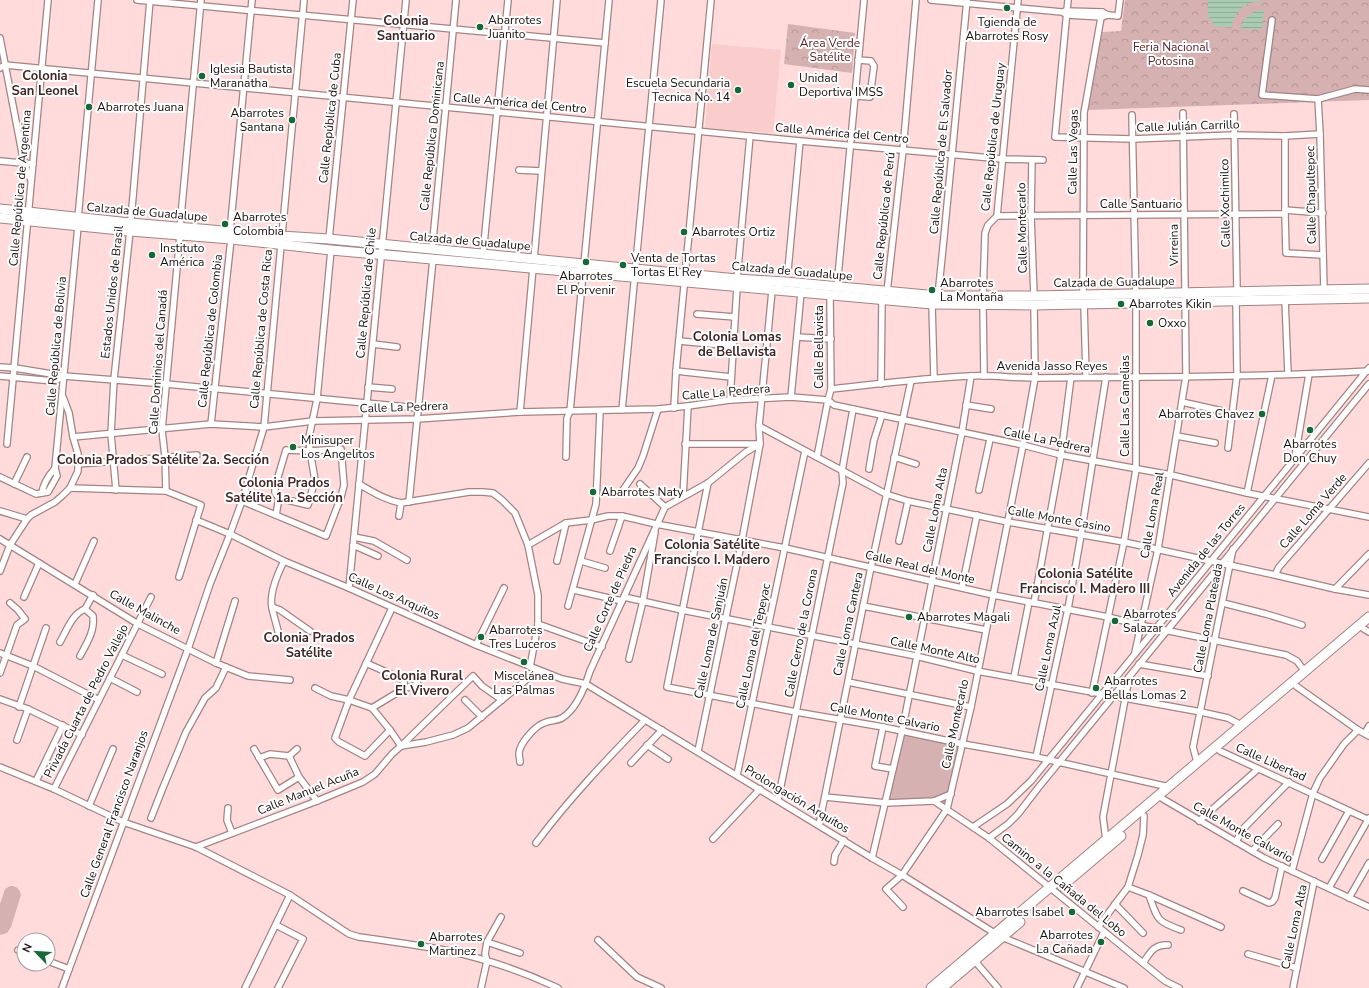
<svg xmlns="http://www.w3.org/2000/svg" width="1369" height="988" font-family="'Nunito Sans',sans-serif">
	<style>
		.built { fill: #f8cdcc }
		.green { fill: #d5b1b1 }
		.park { fill: url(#park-crowns) }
		.water { fill: url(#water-rules) }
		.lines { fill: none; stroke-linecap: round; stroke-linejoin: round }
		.minor-casing { stroke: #a38383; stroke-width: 8 }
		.primary-casing { stroke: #a38383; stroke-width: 11 }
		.trunk-casing { stroke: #a38383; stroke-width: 11 }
		.minor { stroke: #fff; stroke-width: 5.5 }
		.primary { stroke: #fff; stroke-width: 9 }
		.trunk { stroke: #fff; stroke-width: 9 }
		.poi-dot { fill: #166838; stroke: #fff; stroke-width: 1.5 }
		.labels { text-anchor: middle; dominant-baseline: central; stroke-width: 4; stroke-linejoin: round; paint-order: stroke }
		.poi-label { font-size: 12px; fill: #1a0f0f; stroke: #fff; text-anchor: start }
		.park-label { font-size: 12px; fill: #551d21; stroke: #fff }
		.street-label { font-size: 12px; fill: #1a0f0f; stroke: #fff }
		.neighbourhood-label { font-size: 13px; font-weight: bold; fill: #412727; stroke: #fff }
	</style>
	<defs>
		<pattern id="park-crowns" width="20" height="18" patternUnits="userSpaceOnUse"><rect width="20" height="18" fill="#d5b1b1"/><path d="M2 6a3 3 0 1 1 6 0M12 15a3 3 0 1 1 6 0" fill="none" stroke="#b69797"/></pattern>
		<pattern id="water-rules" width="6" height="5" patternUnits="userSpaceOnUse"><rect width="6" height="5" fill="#a8cbb1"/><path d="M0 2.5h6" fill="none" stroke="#90ad97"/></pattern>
	</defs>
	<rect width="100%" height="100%" fill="#ffdbdb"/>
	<!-- built -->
	<path class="built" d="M 712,44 L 781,50 L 773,133 L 705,128 Z"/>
	<!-- green -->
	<g class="green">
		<path d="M 904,733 L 959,746 L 947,804 L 937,801 L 888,800 Z"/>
		<path d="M 10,886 C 17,886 19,888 21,895 L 11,927 L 7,933 L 0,935 L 0,904 L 5,889 Z"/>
	</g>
	<!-- park -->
	<g class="park">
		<path d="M 1125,0 L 1369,0 L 1369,100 L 1088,110 L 1102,32 L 1121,31 Z"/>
		<path d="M 788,24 L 855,33 L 852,73 L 784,64 Z"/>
	</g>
	<!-- water -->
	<g class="water">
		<path d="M 1208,0 L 1266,0 C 1262,1 1257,1 1253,2 C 1240,5 1234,16 1231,28 L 1215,26 L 1208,16 Z"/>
		<path d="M 1260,10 L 1264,10 L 1262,29 L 1241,29 C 1244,17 1249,13 1260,10 Z"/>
	</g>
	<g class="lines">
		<defs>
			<g id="minor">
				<path d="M 137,0 L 605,43"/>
				<path d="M 931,0 L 1062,12 L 1067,15 L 1102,17 L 1108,15"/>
				<path d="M 1068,0 L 1055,137 L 1132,139 L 1234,135 L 1285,136 L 1320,134"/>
				<path d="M 1065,11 L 1102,12 L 1108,15 L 1118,16 L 1120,0"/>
				<path d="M 1272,20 L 1262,95 L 1318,99 L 1355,89 L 1369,90"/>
				<path d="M 0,38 L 24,163 L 31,180"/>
				<path d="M 0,68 L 5,65 L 800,141 L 1003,159 L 1043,160"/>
				<path d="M 855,96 L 870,97 L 874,66 L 871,61 L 858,60"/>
				<path d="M 1318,99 L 1320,134 L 1324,290"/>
				<path d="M 1234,114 L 1237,291"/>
				<path d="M 1285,136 L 1285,214 L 1286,253 L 1323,255"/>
				<path d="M 1032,160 L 1031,216 L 1034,296"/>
				<path d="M 0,161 L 33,164"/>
				<path d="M 519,170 L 541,171"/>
				<path d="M 1285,210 L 1323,213"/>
				<path d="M 997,216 L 1285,214"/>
				<path d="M 78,218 L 98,0"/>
				<path d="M 180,227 L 201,0"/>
				<path d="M 230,232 L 252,0"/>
				<path d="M 329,239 L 353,0"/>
				<path d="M 432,250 L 456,0"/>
				<path d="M 483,254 L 508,0"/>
				<path d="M 534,259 L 557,0"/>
				<path d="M 584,264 L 609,0"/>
				<path d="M 788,270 L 800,141"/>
				<path d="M 737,279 L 750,136"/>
				<path d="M 837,287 L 864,0"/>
				<path d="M 887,292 L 903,150 L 916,0"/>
				<path d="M 1083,294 L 1084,113 L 1102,12"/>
				<path d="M 983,296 L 985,233 L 988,225 L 997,216 L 1018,0"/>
				<path d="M 1285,299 L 1288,374"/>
				<path d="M 1084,304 L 1086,377"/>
				<path d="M 983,305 L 984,376"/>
				<path d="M 697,314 L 735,317"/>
				<path d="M 797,337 L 831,339"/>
				<path d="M 679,341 L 733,346"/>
				<path d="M 373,344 L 397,347"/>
				<path d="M 0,367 L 15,368 L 64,376 L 166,384 L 418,408"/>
				<path d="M 676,371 L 731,377"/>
				<path d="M 0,376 L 53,381 L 59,379 L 64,376"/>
				<path d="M 934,378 L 932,304 L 938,296 L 943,247 L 967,0"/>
				<path d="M 881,384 L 882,300"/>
				<path d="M 368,387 L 392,389"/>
				<path d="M 831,389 C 877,384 923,378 970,376 C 992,375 1014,378 1036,378 C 1147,377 1258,377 1369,371"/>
				<path d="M 791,397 L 801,293"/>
				<path d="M 730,400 L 737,287"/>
				<path d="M 1182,402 L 1222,411"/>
				<path d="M 966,405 L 991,409"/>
				<path d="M 674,408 L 676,371 L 711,0"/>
				<path d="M 622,410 L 661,0"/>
				<path d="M 520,412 L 533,268"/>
				<path d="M 211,424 L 231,239"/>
				<path d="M 759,426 L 886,494 L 908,501 L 1008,522 L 1124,542 L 1275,575 L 1335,589 L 1369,595"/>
				<path d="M 1177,436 L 1215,443"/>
				<path d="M 73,437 L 211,424 L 264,427 L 313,421 L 417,419 L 520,412 L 658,409 L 688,406 L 730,400 L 791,397 L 828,400 L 834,405 L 1023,445 L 1061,455 L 1171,475 L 1247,493 L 1369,517"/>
				<path d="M 7,444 L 48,0"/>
				<path d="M 685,444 L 759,444"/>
				<path d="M 1228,448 L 1237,375 L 1236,300"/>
				<path d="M 566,457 L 567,418 L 570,411 L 583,273"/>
				<path d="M 817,457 L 828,400 L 831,389 L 830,295"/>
				<path d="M 894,457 L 916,464"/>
				<path d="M 1295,457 L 1309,374"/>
				<path d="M 78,464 L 197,455"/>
				<path d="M 869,469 L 874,440 L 882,415"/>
				<path d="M 0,477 L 36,494 L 48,492 L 57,476 L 55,468 L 78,226"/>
				<path d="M 708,483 L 667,687 L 796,712 L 883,727 L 963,744 L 1036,757 L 1169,787"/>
				<path d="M 14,484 L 27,457"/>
				<path d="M 359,484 C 373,492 385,500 401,503 L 469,492 L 483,492 L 493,493 L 502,500 L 515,513 L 528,545 L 538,595 L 538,624 L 530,667"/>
				<path d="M 640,484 L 665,507"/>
				<path d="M 70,488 L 166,491 L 201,505 L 179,577"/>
				<path d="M 116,490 L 111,434 L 114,379 L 130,231 L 150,0"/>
				<path d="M 623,490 L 638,468 L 643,456 L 658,409"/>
				<path d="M 979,490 L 990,439"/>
				<path d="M 166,491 L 165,457 L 162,430 L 180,235"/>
				<path d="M 42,493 C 43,484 49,475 55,468"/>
				<path d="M 1247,493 L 1272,375"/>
				<path d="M 683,496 L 688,406"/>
				<path d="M 242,501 L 326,536 L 341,497 L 344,485 L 341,449 L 310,451 L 286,450 L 275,487 L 275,493 L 279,498 L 308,505 L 315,480 L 310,451 L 309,437 L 317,399 L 331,250"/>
				<path d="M 409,502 L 433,259"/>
				<path d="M 0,511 L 27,519"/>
				<path d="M 276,515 L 279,498"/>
				<path d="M 399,516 L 401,503"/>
				<path d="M 196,520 L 230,534 L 284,561 L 349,588 L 476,645 L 562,679 L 586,684 L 872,858 L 902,875 L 996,934"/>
				<path d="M 354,537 L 374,541 L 407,560"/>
				<path d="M 0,539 L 138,624 L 216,663 L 248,676 L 290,680"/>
				<path d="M 899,541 L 908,501"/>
				<path d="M 353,545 L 378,556"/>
				<path d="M 528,545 L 566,523 L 591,520 L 608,516 L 622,516 L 656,524 L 785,548 L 993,595 L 1108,617 L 1140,625 L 1286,655 L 1297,661 L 1305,672"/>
				<path d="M 610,551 L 622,516"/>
				<path d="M 557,561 L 566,523"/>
				<path d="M 581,561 L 605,568"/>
				<path d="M 0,571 L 10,545 L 27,519 L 31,515 L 55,502 L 63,495 L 70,488 L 78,471 L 78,454 L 73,437 L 69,413 L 63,397"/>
				<path d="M 1275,575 L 1279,567 L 1369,463"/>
				<path d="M 75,584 L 94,541"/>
				<path d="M 962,587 L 977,515"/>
				<path d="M 349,588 L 406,0"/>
				<path d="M 1335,589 L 1369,554"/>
				<path d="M 574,590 L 622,601"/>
				<path d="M 24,597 L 39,563"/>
				<path d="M 624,597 L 682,610 L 916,656 L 977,671 L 1201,712 L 1228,718 L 1241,725"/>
				<path d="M 1034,603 L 1061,455 L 1071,377"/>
				<path d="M 1223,603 L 1266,614 L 1302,625"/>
				<path d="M 568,606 L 596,504 L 600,411"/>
				<path d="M 863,606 L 986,630"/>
				<path d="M 272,607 L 280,610 L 310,631"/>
				<path d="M 538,624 L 602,647"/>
				<path d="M 1364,629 L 1369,632"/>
				<path d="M 279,635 C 277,626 274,617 272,608 C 269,594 278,573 284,561"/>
				<path d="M 60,642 C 67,630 72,614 85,609 L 93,595"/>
				<path d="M 476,645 L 504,588"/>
				<path d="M 1135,652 L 1158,549 L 1186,376 L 1183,113"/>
				<path d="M 0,653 L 33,666 L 99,700"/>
				<path d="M 122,655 L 162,674"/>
				<path d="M 80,656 C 87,643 95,631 93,616 L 85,609"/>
				<path d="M 629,659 L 643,601 L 655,532"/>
				<path d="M 216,663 L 235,601"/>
				<path d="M 366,663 L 402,679 L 404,683 L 405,688"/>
				<path d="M 1139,664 L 1208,676"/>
				<path d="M 0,673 L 17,625 L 25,619 L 18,610 L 10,603"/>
				<path d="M 1014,677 L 1029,602"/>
				<path d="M 110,678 L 137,692"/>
				<path d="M 848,682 L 971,707"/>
				<path d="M 1296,686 L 1358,730 L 1369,736"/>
				<path d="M 315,688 L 331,696 L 349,700 L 372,708 L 390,730 L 401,746 L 473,676 L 482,686 L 502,700"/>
				<path d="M 1092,693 L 1124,542 L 1136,469 L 1136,302 L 1132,115"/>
				<path d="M 0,699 L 28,709 L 82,735"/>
				<path d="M 465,700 L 482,717"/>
				<path d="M 19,707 L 46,628"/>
				<path d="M 372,708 L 405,688 L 415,686 L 421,675"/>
				<path d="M 883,727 L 875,766 L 893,769"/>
				<path d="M 390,730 L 365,756 L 339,742 L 335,738 L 349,700 L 392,608"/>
				<path d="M 1365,733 L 1369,726"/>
				<path d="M 17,740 L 28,709"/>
				<path d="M 647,745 L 668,759"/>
				<path d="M 254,749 L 278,790 L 299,777"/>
				<path d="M 698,751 L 742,540 L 760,444 L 759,426 L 772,291"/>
				<path d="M 1220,751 L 1369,820"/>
				<path d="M 289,756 L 299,777 L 317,801"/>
				<path d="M 1036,757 L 1068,609 L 1081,535 L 1106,377"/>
				<path d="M 259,758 L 270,754 L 289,756 L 297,749"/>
				<path d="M 520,762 C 520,759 519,756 519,753 C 520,743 535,726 544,723 C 550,720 557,721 562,718 C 577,709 585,687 590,671 L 665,507 L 708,483 L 746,452 L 760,444"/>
				<path d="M 1197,762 L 1193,747 L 1233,549"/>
				<path d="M 631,763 L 662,730"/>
				<path d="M 0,767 L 54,789 L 123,822 L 196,847 L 290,895 L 349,934 L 359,937 C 387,941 416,945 444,950 C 483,958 522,971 558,988"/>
				<path d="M 737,775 L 805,451"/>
				<path d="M 36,781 L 63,725"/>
				<path d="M 54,789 L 151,597"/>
				<path d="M 825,797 L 886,803 L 934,801 L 951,794"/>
				<path d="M 1163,799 L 1264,858 L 1369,907"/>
				<path d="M 778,800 L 843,483 L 842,471 L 853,409"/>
				<path d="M 934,801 L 989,838 L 1165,981 L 1179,988"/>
				<path d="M 89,806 L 113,749"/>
				<path d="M 228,808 L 227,820 L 232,833"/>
				<path d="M 151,818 L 162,790 L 186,732 L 205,698 L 216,688 L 226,667"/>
				<path d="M 1199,821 L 1258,769"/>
				<path d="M 819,825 L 871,567 L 911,381"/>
				<path d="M 973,827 L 1007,804 L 1031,781 L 1369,368"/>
				<path d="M 989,838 L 1008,824 L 1018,814 L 1038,788 L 1369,384"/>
				<path d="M 713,839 L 760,789"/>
				<path d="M 1106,840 L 1103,817 L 1129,678"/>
				<path d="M 1236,842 L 1242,830 L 1289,782"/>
				<path d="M 536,843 C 569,799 606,760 645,720"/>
				<path d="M 196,847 L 317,801 L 363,782 L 375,774 L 392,754 L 401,746 L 426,742 L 453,735 L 468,728 L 538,670"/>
				<path d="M 1252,851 L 1278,824"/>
				<path d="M 872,858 L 902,731 L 962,432 L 971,376"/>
				<path d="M 1322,859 L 1349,811"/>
				<path d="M 834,862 L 835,855 L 844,840"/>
				<path d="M 1292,871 L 1313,793 L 1320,778 L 1344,744 L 1358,730"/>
				<path d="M 1128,887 L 1149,895 L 1221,927"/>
				<path d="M 1329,888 L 1369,818"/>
				<path d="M 1243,891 L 1269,903 L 1272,902 L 1275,898 L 1282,866"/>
				<path d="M 1149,895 C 1158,920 1156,921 1181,930"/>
				<path d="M 1349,898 L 1369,863"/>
				<path d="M 1115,904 L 1143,933"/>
				<path d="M 903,907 L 886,889 L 902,875 L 947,809 L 971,707 L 1023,445 L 1035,378 L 1034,305"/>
				<path d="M 276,925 L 303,939 L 278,988"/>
				<path d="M 1098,927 L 1128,887 L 1138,855 L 1143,835 L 1144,816"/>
				<path d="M 1002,937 L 1124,988"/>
				<path d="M 598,940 L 637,977 L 661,988"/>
				<path d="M 487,942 L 520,953"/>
				<path d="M 18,950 L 24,952"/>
				<path d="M 1248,954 L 1297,968"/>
				<path d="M 974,960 L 998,988"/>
				<path d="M 48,961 L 69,969"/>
				<path d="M 1143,963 C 1150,953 1154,944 1168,945"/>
				<path d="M 62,988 L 188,649 L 210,584 L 230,534 L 242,501 L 264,427 L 304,0"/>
				<path d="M 245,988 L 290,895"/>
				<path d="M 481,988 L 487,961 L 485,954 L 487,942 L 501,917"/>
				<path d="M 1077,988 L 1104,932"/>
				<path d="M 1293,988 L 1314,881"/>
			</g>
			<g id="primary">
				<path d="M 0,209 L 130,223 L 281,236 L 329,239 L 737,279 L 786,282 L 938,296 L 1034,296 L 1369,289"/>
				<path d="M 0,218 L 130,231 L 231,239 L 331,250 L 932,304 L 1034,305 L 1369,298"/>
			</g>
			<g id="trunk">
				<path d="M 1062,886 L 1121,836"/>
				<path d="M 931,988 L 1369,617"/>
				<path d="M 942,988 L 1020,922"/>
			</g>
		</defs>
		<!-- minor casing -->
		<use href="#minor" class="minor-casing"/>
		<!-- primary casing -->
		<use href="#primary" class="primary-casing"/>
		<!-- trunk casing -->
		<use href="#trunk" class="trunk-casing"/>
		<!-- minor -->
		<use href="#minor" class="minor"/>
		<!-- primary -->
		<use href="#primary" class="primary"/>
		<!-- trunk -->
		<use href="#trunk" class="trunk"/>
	</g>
	<!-- markers -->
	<g class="poi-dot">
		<circle cx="1007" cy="8" r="4"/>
		<circle cx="480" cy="27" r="4"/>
		<circle cx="202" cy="76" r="4"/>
		<circle cx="791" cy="85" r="4"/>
		<circle cx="738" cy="90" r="4"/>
		<circle cx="89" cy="107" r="4"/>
		<circle cx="292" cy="120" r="4"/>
		<circle cx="225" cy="224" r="4"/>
		<circle cx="684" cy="232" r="4"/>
		<circle cx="152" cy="255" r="4"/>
		<circle cx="586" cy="262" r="4"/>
		<circle cx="623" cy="265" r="4"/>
		<circle cx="932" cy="290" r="4"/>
		<circle cx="1121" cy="304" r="4"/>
		<circle cx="1150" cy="323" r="4"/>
		<circle cx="1262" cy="414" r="4"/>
		<circle cx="1310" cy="430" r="4"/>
		<circle cx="293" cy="447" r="4"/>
		<circle cx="593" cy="492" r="4"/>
		<circle cx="909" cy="617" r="4"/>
		<circle cx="1115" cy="621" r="4"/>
		<circle cx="481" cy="637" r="4"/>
		<circle cx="524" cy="662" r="4"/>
		<circle cx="1096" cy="688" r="4"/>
		<circle cx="1072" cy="912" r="4"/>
		<circle cx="1101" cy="942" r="4"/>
		<circle cx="421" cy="944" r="4"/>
	</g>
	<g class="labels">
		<!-- poi labels -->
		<g class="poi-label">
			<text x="488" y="20">Abarrotes<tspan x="488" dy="14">Juanito</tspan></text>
			<text x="1007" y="22" text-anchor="middle">Tgienda de<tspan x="1007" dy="14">Abarrotes Rosy</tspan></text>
			<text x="210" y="69">Iglesia Bautista<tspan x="210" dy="14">Maranatha</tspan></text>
			<text x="799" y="78">Unidad<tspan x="799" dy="14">Deportiva IMSS</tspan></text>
			<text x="730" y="83" text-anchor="end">Escuela Secundaria<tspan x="730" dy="14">Tecnica No. 14</tspan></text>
			<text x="97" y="107">Abarrotes Juana</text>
			<text x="284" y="113" text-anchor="end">Abarrotes<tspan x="284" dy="14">Santana</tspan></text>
			<text x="233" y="217">Abarrotes<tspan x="233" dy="14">Colombia</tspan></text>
			<text x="692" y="232">Abarrotes Ortiz</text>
			<text x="160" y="248">Instituto<tspan x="160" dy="14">América</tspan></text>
			<text x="631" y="258">Venta de Tortas<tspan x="631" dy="14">Tortas El Rey</tspan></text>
			<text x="586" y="276" text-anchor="middle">Abarrotes<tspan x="586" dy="14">El Porvenir</tspan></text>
			<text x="940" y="283">Abarrotes<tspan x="940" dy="14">La Montaña</tspan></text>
			<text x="1129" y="304">Abarrotes Kikin</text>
			<text x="1158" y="323">Oxxo</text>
			<text x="1254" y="414" text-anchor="end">Abarrotes Chavez</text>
			<text x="301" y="440">Minisuper<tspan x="301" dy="14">Los Angelitos</tspan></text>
			<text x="1310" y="444" text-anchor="middle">Abarrotes<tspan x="1310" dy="14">Don Chuy</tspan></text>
			<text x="601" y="492">Abarrotes Naty</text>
			<text x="1123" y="614">Abarrotes<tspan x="1123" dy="14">Salazar</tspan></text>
			<text x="917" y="617">Abarrotes Magali</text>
			<text x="489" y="630">Abarrotes<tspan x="489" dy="14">Tres Luceros</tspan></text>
			<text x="524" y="676" text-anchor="middle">Miscelánea<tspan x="524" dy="14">Las Palmas</tspan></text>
			<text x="1104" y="681">Abarrotes<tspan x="1104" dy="14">Bellas Lomas 2</tspan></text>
			<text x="1064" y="912" text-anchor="end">Abarrotes Isabel</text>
			<text x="1093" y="935" text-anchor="end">Abarrotes<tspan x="1093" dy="14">La Cañada</tspan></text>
			<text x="429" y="937">Abarrotes<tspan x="429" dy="14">Martinez</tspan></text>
		</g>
		<!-- park labels -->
		<g class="park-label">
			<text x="830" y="43">Área Verde<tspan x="830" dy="14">Satélite</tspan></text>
			<text x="1171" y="47">Feria Nacional<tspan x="1171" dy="14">Potosina</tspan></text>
		</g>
		<!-- street labels -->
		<g class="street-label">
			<text transform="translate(520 103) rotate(5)">Calle América del Centro</text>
			<text transform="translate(330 118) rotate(-84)">Calle República de Cuba</text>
			<text transform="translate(1188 126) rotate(-2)">Calle Julián Carrillo</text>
			<text transform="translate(842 133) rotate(5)">Calle América del Centro</text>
			<text transform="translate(432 136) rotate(-84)">Calle República Dominicana</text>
			<text transform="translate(993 137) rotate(-84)">Calle República de Uruguay</text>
			<text transform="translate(941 152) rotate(-85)">Calle República de El Salvador</text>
			<text transform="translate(1073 152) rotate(-89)">Calle Las Vegas</text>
			<text transform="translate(20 188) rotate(-85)">Calle República de Argentina</text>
			<text transform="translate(1311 195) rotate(-91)">Calle Chapultepec</text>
			<text transform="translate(1225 203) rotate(-91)">Calle Xochimilco</text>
			<text x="1141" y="204">Calle Santuario</text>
			<text transform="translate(147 212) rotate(5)">Calzada de Guadalupe</text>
			<text transform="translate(884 216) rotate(-84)">Calle República de Perú</text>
			<text transform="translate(1022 228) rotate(-91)">Calle Montecarlo</text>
			<text transform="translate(470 241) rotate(5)">Calzada de Guadalupe</text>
			<text transform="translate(1174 245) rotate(-91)">Virreina</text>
			<text transform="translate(792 271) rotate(5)">Calzada de Guadalupe</text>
			<text transform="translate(1114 282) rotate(-1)">Calzada de Guadalupe</text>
			<text transform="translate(112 292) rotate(-84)">Estados Unidos de Brasil</text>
			<text transform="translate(366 293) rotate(-85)">Calle República de Chile</text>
			<text transform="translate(261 329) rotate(-85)">Calle República de Costa Rica</text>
			<text transform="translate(210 331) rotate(-84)">Calle República de Colombia</text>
			<text transform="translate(56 346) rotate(-85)">Calle República de Bolivia</text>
			<text transform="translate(819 347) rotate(-90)">Calle Bellavista</text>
			<text transform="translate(158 362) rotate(-86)">Calle Dominios del Canadá</text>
			<text x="1052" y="366">Avenida Jasso Reyes</text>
			<text transform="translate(726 392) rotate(-5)">Calle La Pedrera</text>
			<text transform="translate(1125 406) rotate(-90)">Calle Las Camelias</text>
			<text transform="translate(404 407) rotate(-2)">Calle La Pedrera</text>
			<text transform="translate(1047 440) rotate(12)">Calle La Pedrera</text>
			<text transform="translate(935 510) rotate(-79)">Calle Loma Alta</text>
			<text transform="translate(1313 511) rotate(-49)">Calle Loma Verde</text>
			<text transform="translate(1152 515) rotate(-80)">Calle Loma Real</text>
			<text transform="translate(1059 519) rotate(10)">Calle Monte Casino</text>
			<text transform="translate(1206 550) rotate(-51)">Avenida de las Torres</text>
			<text transform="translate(920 567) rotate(13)">Calle Real del Monte</text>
			<text transform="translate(394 596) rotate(24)">Calle Los Arquitos</text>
			<text transform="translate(610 599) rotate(-66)">Calle Corte de Piedra</text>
			<text transform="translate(145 612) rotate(29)">Calle Malinche</text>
			<text transform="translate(1208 618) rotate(-79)">Calle Loma Plateada</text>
			<text transform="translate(848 624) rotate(-78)">Calle Loma Cantera</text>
			<text transform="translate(801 633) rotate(-79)">Calle Cerro de la Corona</text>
			<text transform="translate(711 638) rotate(-78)">Calle Loma de Sanjuán</text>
			<text transform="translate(753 646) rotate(-78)">Calle Loma del Tepeyac</text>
			<text transform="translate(1048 648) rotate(-78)">Calle Loma Azul</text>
			<text transform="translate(935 650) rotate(12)">Calle Monte Alto</text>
			<text transform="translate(86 701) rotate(-63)">Privada Cuarta de Pedro Vallejo</text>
			<text transform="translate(885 717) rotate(11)">Calle Monte Calvario</text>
			<text transform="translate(955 724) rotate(-78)">Calle Montecarlo</text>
			<text transform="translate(1271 762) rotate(24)">Calle Libertad</text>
			<text transform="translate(308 791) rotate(-22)">Calle Manuel Acuña</text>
			<text transform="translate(797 799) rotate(31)">Prolongación Arquitos</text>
			<text transform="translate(114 814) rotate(-70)">Calle General Francisco Naranjos</text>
			<text transform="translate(1243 832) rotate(29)">Calle Monte Calvario</text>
			<text transform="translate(1064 885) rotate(39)">Camino a la Cañada del Lobo</text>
			<text transform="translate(1294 927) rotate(-78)">Calle Loma Alta</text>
		</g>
		<!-- neighbourhood labels -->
		<g class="neighbourhood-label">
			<text x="406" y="21">Colonia<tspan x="406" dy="15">Santuario</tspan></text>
			<text x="45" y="76">Colonia<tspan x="45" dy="15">San Leonel</tspan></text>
			<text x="737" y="337">Colonia Lomas<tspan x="737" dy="15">de Bellavista</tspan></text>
			<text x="163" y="460">Colonia Prados Satélite 2a. Sección</text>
			<text x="284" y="483">Colonia Prados<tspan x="284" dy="15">Satélite 1a. Sección</tspan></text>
			<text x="712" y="545">Colonia Satélite<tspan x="712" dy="15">Francisco I. Madero</tspan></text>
			<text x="1085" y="574">Colonia Satélite<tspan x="1085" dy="15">Francisco I. Madero III</tspan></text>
			<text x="309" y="638">Colonia Prados<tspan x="309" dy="15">Satélite</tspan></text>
			<text x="422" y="676">Colonia Rural<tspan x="422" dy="15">El Vivero</tspan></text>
		</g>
	</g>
	<!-- north arrow -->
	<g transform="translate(36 952) rotate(295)"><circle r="19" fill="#ffffff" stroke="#a39f9f"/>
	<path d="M0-3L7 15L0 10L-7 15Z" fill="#166838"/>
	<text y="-6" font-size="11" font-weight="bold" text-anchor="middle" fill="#1a0f0f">N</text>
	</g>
</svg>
